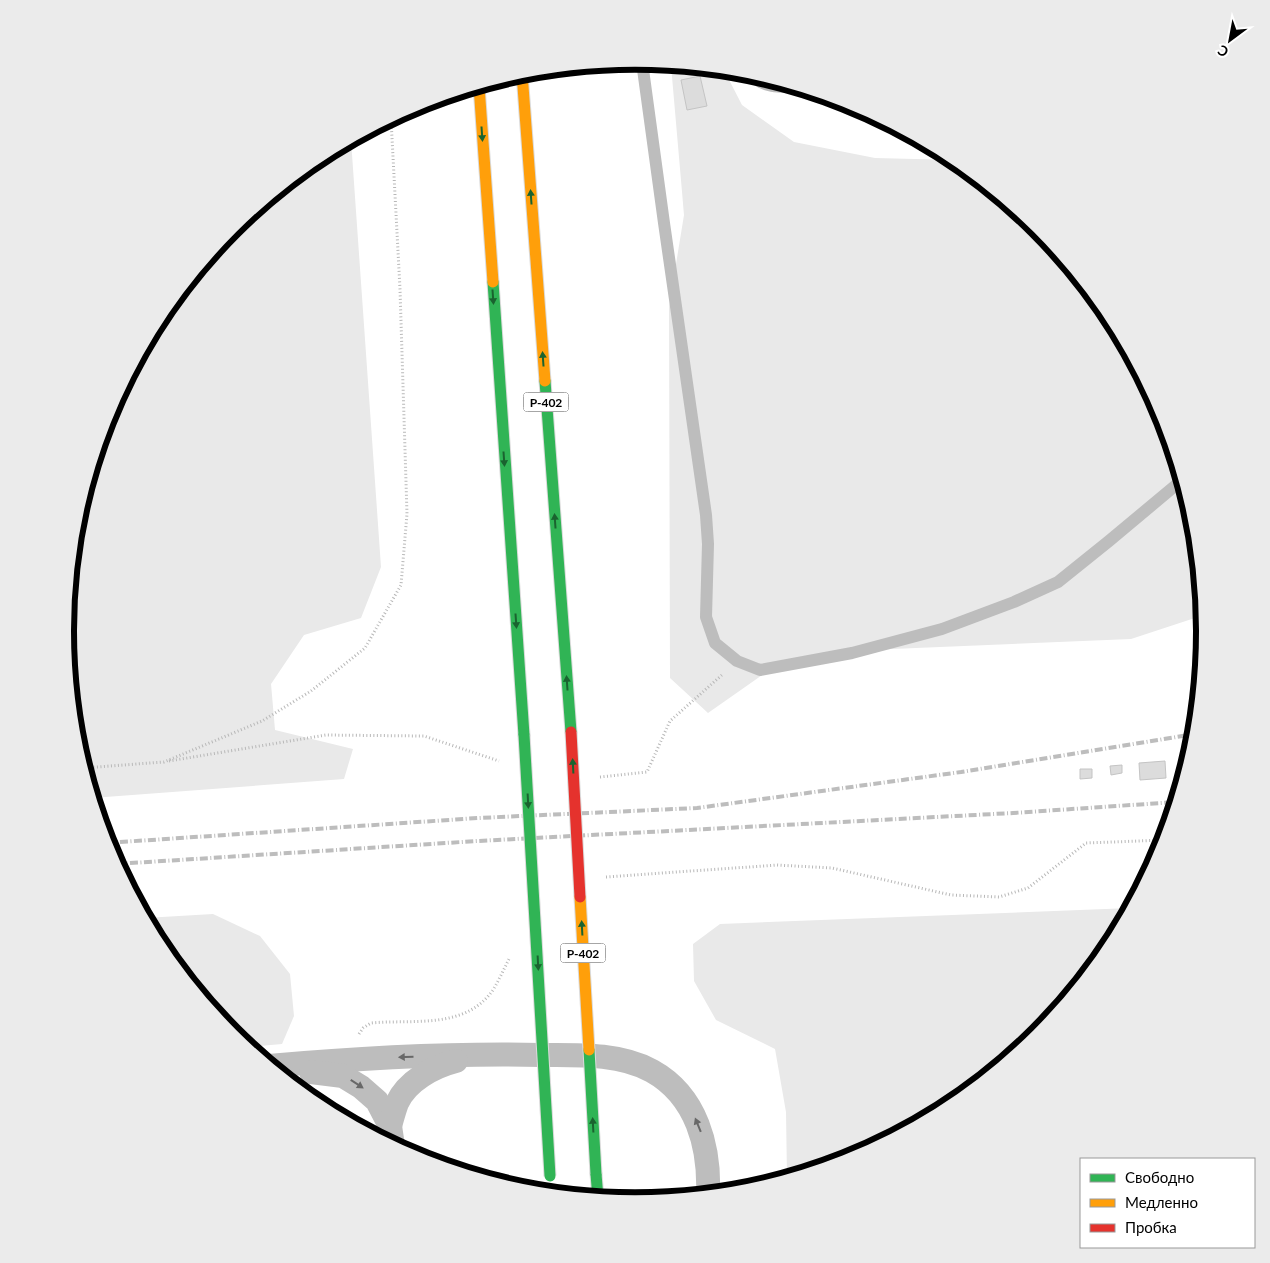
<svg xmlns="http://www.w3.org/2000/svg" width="1270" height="1263" font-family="Lato,sans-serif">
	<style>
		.green { fill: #e9e9e9 }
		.water { fill: #bbb }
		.building { fill: #dcdcdc; stroke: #c4c4c4 }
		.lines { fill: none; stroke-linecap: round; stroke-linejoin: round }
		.fast-casing { stroke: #dbdbdb; stroke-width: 13 }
		.slow-casing { stroke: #dbdbdb; stroke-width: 13 }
		.path { stroke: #b8b8b8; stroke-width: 3; stroke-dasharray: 1 2.5; stroke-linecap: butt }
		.lane { stroke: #bdbdbd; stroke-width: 12 }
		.street { stroke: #bdbdbd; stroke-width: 24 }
		.fast { stroke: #30b455; stroke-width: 11 }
		.slow { stroke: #ff9f0a; stroke-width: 11 }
		.rail { stroke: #bdbdbd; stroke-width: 4; stroke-dasharray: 8 2.5 1 2.5; stroke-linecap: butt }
		.fast-bridge-casing { stroke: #dbdbdb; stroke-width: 13; stroke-linecap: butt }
		.slow-bridge-casing { stroke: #dbdbdb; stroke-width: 13; stroke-linecap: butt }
		.jam-bridge-casing { stroke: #dbdbdb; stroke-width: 13; stroke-linecap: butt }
		.fast-bridge { stroke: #30b455; stroke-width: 11 }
		.slow-bridge { stroke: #ff9f0a; stroke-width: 11 }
		.jam-bridge { stroke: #e5322d; stroke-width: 11 }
		.oneway { fill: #1a632f }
		.oneway2 { fill: #686868 }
		.labels { text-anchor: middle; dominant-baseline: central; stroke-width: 5; stroke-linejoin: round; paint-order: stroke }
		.shield { fill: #fff; stroke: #4c4c4c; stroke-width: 1 }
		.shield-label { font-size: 12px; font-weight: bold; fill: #000 }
		.rim { fill: none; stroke: #000; stroke-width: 6 }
	</style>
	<rect width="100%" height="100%" fill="#fff"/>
	<!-- green -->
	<g class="green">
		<path d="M 671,65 L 724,70 L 742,105 L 794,142 L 875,158 L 955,160 L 1038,228 L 1109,315 L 1162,414 L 1194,521 L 1204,615 L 1131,639 L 868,650 L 782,661 L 708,713 L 670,678 L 669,307 L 684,215 Z"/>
		<path d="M 351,140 L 381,567 L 361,618 L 304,635 L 271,684 L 275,730 L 353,749 L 344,779 L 92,798 L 76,742 L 65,631 L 76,520 L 108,413 L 161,314 L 232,228 L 318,157 Z"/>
		<path d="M 1131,908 L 1109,949 L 1038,1035 L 952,1106 L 853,1158 L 787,1178 L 786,1112 L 775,1049 L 716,1020 L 694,981 L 693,944 L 720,924 Z"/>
		<path d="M 213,914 L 260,936 L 290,974 L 294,1016 L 282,1044 L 247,1047 L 232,1035 L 161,948 L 145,918 Z"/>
	</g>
	<!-- water -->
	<path class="water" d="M 741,72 L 747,72 L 795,87 L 789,93 C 766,93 756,90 741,72 Z"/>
	<!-- building -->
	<g class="building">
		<path d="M 700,76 L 707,106 L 687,110 L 681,80 Z"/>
		<path d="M 1165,761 L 1166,778 L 1140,780 L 1139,763 Z"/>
		<path d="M 1122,765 L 1122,773 L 1111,775 L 1110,766 Z"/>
		<path d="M 1080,769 L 1092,769 L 1092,778 L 1080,779 Z"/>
	</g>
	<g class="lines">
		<defs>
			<g id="fast">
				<path d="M 493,282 L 524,735"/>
				<path d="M 545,381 L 571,732"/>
				<path d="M 596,1174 L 598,1198"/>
			</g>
			<g id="slow">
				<path d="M 522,73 L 545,381"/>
				<path d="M 479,86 L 493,282"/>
			</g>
		</defs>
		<!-- fast casing -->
		<use href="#fast" class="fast-casing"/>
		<!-- slow casing -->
		<use href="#slow" class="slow-casing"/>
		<!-- path -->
		<g class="path">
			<path d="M 169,761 L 326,735 L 424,736 L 499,761"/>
			<path d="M 83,768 L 164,762 L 262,721 L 311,691 L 365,648 L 401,585 L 407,514 L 400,289 L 391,119"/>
			<path d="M 600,777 L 647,772 L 670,721 L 723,674"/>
			<path d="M 606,877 L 777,865 L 832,868 L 951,895 L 999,897 L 1028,888 L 1086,843 L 1165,840"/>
			<path d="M 359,1034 L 363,1028 L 371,1023 C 413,1019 465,1030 493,990 C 499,980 504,969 509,959"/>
		</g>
		<!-- lane -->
		<path class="lane" d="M 642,62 L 664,223 L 706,515 L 708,544 L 706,617 L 715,643 L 737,661 L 760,670 L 852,653 L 942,629 L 1014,602 L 1058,582 L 1109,541 L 1182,480"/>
		<!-- street -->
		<g class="street">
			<path d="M 269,1066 C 360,1058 451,1053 541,1055 C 577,1055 620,1053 652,1071 C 697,1096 710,1147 708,1195"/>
			<path d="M 311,1072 L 343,1076 L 361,1087 L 377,1101 L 390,1126 L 393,1146"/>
			<path d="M 390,1126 C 392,1119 394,1111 397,1103 C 407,1081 433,1067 456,1061"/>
		</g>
		<!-- fast -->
		<use href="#fast" class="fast"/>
		<!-- slow -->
		<use href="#slow" class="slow"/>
		<!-- rail -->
		<g class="rail">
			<path d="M 106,843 L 478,818 L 697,808 L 961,772 L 1195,734"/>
			<path d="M 116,864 L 477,841 L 1013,813 L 1176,802"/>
		</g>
		<defs>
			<g id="fast-bridge">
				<path d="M 524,735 L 550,1176"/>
				<path d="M 589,1050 L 596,1174"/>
			</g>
			<path id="slow-bridge" d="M 580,897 L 589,1050"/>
			<path id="jam-bridge" d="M 571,732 L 580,897"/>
		</defs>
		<!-- fast-bridge casing -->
		<use href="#fast-bridge" class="fast-bridge-casing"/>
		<!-- slow-bridge casing -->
		<use href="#slow-bridge" class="slow-bridge-casing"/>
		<!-- jam-bridge casing -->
		<use href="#jam-bridge" class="jam-bridge-casing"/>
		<!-- fast-bridge -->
		<use href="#fast-bridge" class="fast-bridge"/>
		<!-- slow-bridge -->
		<use href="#slow-bridge" class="slow-bridge"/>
		<!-- jam-bridge -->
		<use href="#jam-bridge" class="jam-bridge"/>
	</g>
	<!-- one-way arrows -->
	<defs><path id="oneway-solid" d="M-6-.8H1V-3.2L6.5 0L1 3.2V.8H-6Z" transform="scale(1.25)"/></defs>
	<g class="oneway">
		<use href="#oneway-solid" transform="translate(482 134) rotate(86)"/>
		<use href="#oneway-solid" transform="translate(531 197) rotate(-94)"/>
		<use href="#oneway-solid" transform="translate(493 297) rotate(86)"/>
		<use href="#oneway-solid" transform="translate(543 359) rotate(-94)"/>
		<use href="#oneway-solid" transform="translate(504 459) rotate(86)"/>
		<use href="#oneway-solid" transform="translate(555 521) rotate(-94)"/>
		<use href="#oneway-solid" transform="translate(516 621) rotate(86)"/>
		<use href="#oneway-solid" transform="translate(567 683) rotate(-94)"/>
		<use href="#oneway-solid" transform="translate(573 766) rotate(-93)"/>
		<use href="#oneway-solid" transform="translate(528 801) rotate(87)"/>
		<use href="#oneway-solid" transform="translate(582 928) rotate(-93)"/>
		<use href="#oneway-solid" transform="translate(538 963) rotate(87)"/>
		<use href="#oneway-solid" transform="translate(593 1125) rotate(-93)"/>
	</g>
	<g class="oneway2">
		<use href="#oneway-solid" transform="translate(406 1057) rotate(178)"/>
		<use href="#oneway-solid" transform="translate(357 1084) rotate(33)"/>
		<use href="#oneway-solid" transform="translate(698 1125) rotate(-112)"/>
	</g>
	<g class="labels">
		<!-- shield labels -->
		<g class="shield">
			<rect x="523.5" y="392.5" width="45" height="19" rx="4"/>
			<rect x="560.5" y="943.5" width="45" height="19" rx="4"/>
		</g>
		<g class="shield-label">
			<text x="546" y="402">Р-402</text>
			<text x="583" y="953">Р-402</text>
		</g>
	</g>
	<!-- crop -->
	<path d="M0 0H1270V1263H0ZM74 631a561 561 0 1 1 1122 0a561 561 0 1 1-1122 0Z" fill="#ebebeb" fill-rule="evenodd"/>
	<path class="rim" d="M74 631a561 561 0 1 1 1122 0a561 561 0 1 1-1122 0Z"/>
	<!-- legend -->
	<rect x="1080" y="1158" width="175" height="90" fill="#ffffff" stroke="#999999"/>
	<rect x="1090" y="1174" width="25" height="8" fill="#30b455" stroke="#999999"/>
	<text x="1125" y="1183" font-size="15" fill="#000000">Свободно</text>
	<rect x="1090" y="1199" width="25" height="8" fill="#ff9f0a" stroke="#999999"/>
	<text x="1125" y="1208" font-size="15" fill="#000000">Медленно</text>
	<rect x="1090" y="1224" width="25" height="8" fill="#e5322d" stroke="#999999"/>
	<text x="1125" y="1233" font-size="15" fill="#000000">Пробка</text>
	<!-- north arrow -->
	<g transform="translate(1230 40) rotate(212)" stroke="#ffffff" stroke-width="4" paint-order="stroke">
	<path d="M0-4L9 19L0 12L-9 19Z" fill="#000000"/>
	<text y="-8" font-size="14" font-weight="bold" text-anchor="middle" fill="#000000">С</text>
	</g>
</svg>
